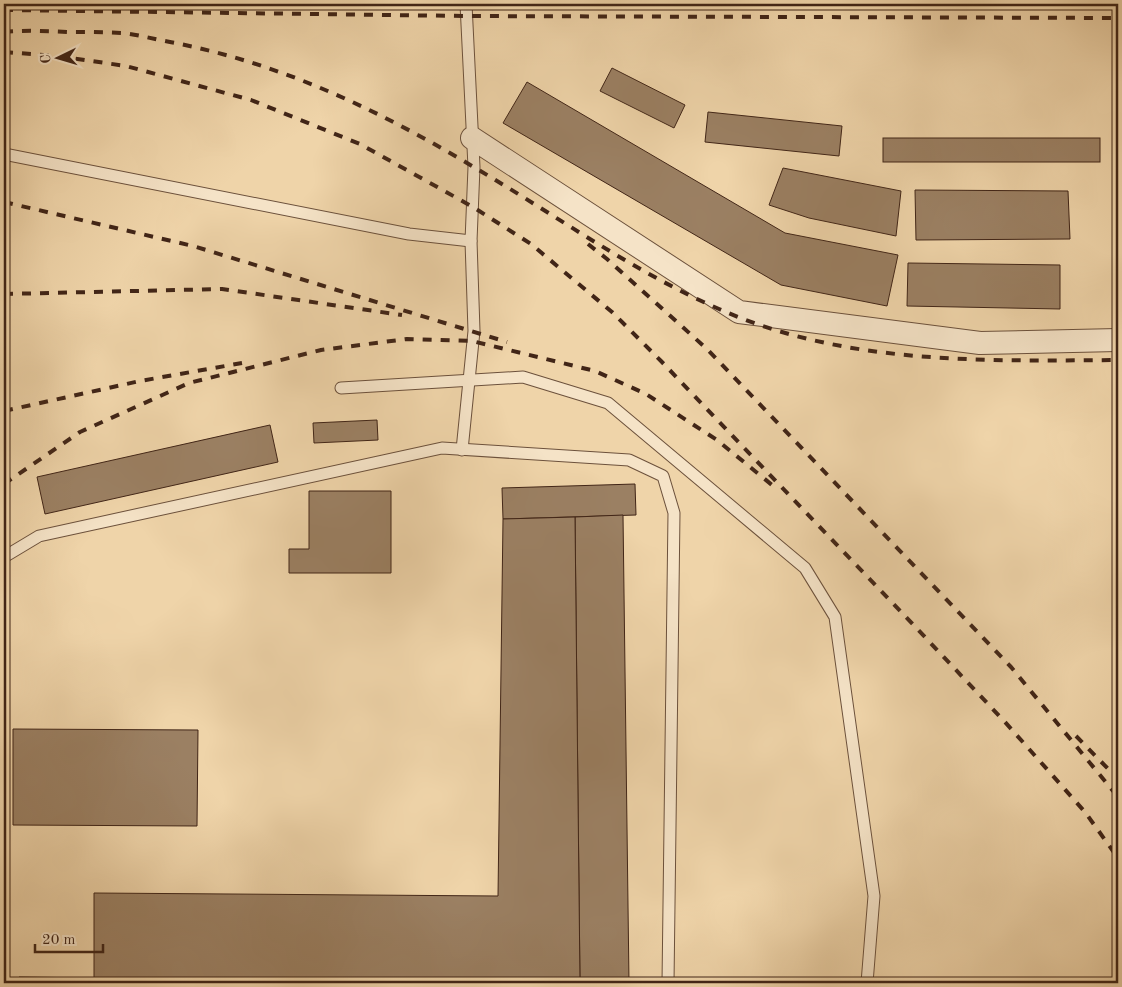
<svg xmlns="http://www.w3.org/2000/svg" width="1122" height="987" font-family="'Old Standard TT',serif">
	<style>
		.building { fill: #9b8063; stroke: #412517 }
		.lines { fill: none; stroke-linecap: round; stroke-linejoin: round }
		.lane-casing { stroke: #6c513c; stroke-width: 13 }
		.street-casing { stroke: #6c513c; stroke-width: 24 }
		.lane { stroke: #f5e3c7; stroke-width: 11 }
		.street { stroke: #f5e3c7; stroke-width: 22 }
		.rail { stroke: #412517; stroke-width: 4; stroke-dasharray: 9 9; stroke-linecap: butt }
	</style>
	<rect width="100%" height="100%" fill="#efd4a9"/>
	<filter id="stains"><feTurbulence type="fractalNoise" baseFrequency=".004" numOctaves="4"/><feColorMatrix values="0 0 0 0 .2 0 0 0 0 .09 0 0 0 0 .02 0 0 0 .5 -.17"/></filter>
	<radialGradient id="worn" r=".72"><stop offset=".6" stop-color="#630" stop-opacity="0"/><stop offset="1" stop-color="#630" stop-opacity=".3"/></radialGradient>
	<!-- building -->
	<g class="building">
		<path d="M 612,68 L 685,105 L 674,128 L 600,91 Z"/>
		<path d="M 527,82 L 785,233 L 898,255 L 887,306 L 781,285 L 503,123 Z"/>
		<path d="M 708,112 L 842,126 L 839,156 L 705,142 Z"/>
		<rect x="883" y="138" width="217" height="24"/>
		<path d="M 783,168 L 901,191 L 896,236 L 809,218 L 769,205 Z"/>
		<path d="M 915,190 L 1068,191 L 1070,239 L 916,240 Z"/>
		<path d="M 908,263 L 1060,265 L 1060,309 L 907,306 Z"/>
		<path d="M 377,420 L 378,440 L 314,443 L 313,423 Z"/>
		<path d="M 270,425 L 278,462 L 45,514 L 37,477 Z"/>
		<path d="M 635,484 L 636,515 L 503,519 L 502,488 Z"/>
		<path d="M 309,491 L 391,491 L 391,573 L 289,573 L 289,549 L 309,549 Z"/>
		<path d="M 623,515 L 629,983 L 580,983 L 575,517 Z"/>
		<path d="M 575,517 L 580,983 L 18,983 L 19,977 L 94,978 L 94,893 L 498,896 L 503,519 Z"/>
		<path d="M 13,729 L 198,730 L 197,826 L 13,825 Z"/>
	</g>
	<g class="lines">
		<defs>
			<g id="lane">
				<path d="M 4,154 L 409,234 L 471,241 L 474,167 L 466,4"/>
				<path d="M 341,388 L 523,377 L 608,403 L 805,568 L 835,617 L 874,896 L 867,983"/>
				<path d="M 462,450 L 474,331 L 471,241"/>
				<path d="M 4,557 L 39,536 L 442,448 L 629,460 L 663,476 L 674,513 L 668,983"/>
			</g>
			<path id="street" d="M 472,138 L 739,312 L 980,343 L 1118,340"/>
		</defs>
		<!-- lane casing -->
		<use href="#lane" class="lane-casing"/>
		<!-- street casing -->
		<use href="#street" class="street-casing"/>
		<!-- lane -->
		<use href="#lane" class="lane"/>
		<!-- street -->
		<use href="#street" class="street"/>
		<!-- rail -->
		<g class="rail">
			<path d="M 4,10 L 466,16 L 1118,18"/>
			<path d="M 4,32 C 26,30 47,31 69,32 C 87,32 105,32 123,33 C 139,35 154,39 170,42 C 281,63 381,111 477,169 C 557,216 634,272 719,309 C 845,365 983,361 1118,360"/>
			<path d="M 4,52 L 57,56 L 126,66 L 251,100 L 360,144 L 473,207 L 531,244 L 612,312 L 661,361 L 906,617 L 1005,722 L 1085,812 L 1118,858"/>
			<path d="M 4,202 L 193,246 L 507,342"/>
			<path d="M 588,244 L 607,259 L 707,349 L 771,416 L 1011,667 L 1118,797"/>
			<path d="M 4,294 L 222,289 L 402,315"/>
			<path d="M 4,411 L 140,381 L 242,363"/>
			<path d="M 4,484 L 80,432 L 189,383 L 321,350 L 407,339 L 472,341 L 595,371 L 646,394 L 717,440 L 772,485"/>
			<path d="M 1076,736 L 1118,779"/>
		</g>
	</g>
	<!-- margin -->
	<rect width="1122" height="987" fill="none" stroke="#efd4a9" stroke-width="20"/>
	<rect x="5" y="5" width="1112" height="977" fill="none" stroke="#412517" stroke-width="2.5"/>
	<rect x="10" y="10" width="1102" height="967" fill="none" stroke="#412517"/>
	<!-- north arrow -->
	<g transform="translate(58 58) rotate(265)" stroke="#f5e3c7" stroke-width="4" paint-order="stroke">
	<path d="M0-4L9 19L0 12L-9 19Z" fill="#412517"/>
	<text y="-8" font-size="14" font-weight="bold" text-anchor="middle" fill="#412517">С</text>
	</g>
	<!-- scale -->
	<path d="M35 944v8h68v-8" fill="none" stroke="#412517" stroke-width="2.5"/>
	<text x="42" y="944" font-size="15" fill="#412517" stroke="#f5e3c7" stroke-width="4" paint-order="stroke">20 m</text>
	<rect width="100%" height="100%" filter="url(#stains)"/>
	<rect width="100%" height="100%" fill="url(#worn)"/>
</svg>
